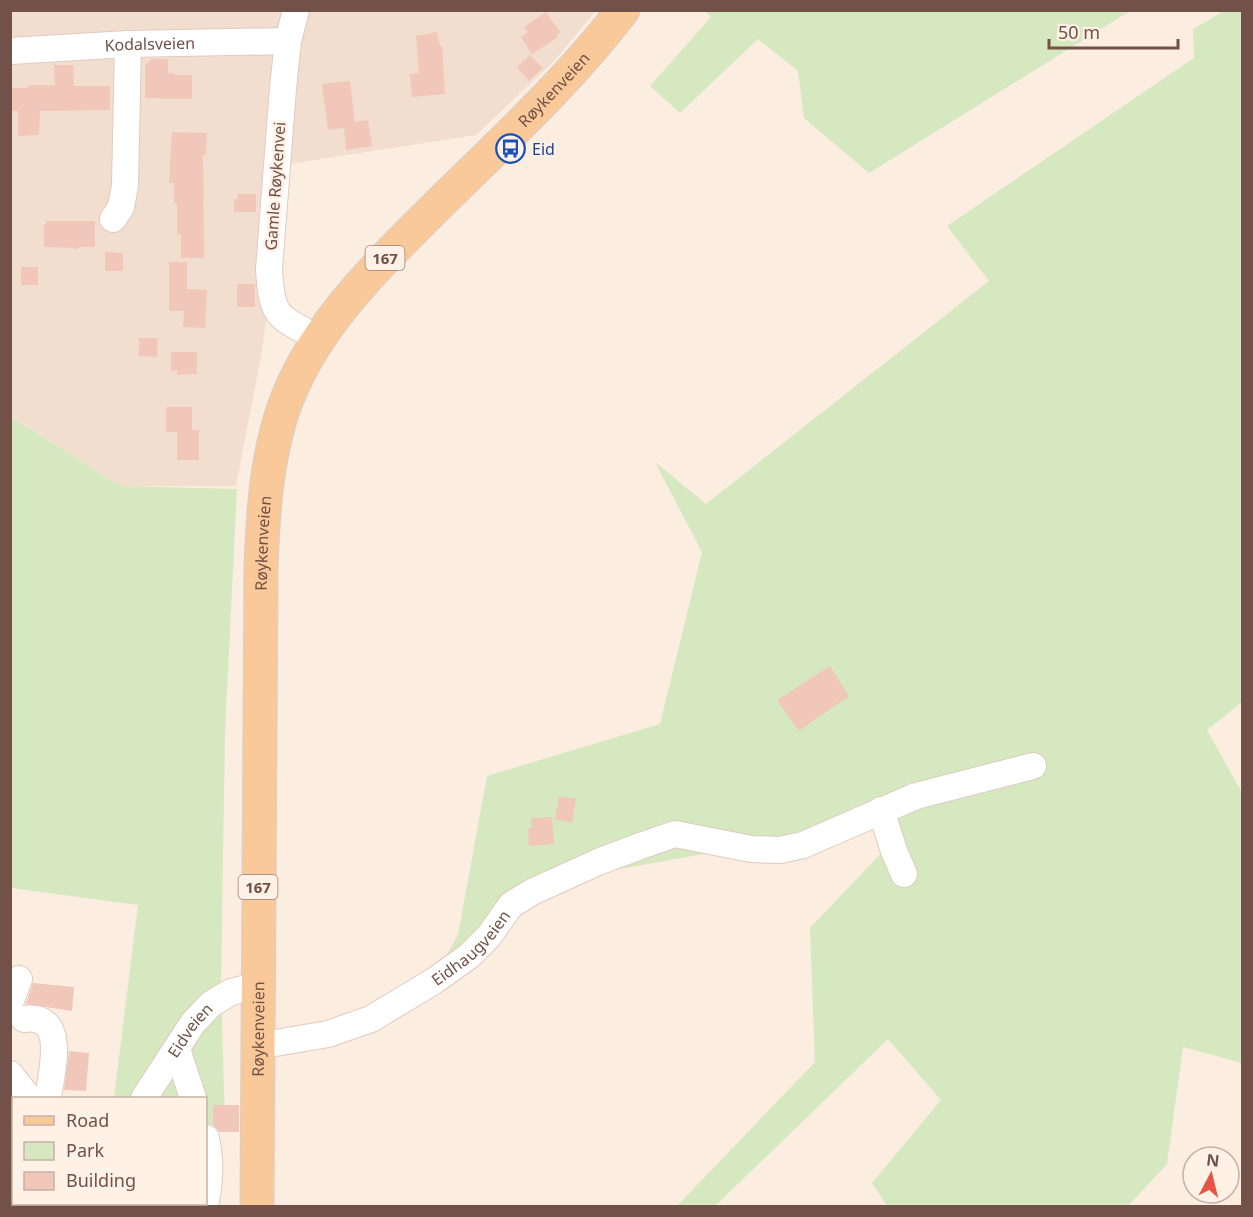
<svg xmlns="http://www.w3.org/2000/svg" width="1253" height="1217" font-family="'Noto Sans',sans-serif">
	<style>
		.residential { fill: #f2decf }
		.green { fill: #d5e8bf }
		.building { fill: #f0c7b8 }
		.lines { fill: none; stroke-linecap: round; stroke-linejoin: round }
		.minor-casing { stroke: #e1cabf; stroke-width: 28 }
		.major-casing { stroke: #d7cecc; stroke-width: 35 }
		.minor { stroke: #fff; stroke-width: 26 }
		.major { stroke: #f9c999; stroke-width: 33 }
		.labels { text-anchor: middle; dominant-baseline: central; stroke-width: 5; stroke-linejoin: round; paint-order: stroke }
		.shield { fill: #fff1e5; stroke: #9c8177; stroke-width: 1.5 }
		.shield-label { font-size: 15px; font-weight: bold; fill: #715148 }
		.street-label { font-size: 16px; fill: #715148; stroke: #fff1e5 }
		.transit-label { font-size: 16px; fill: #164399; stroke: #fff1e5; text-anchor: start }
	</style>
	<rect width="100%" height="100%" fill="#fbede0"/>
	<!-- residential -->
	<path class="residential" d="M 10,11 L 596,11 L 554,61 L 476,135 L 289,164 L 261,356 L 236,486 L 120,486 L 11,416 Z"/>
	<!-- green -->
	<g class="green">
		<path d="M 705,11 L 1130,11 L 869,173 L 804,118 L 798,71 L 758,39 L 680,113 L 650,86 L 711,17 Z"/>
		<path d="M 1224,11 L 1242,11 L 1242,702 L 1207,730 L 1241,791 L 1242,790 L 1242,1063 L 1183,1047 L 1167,1164 L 1128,1206 L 887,1206 L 872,1183 L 941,1100 L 888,1039 L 715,1206 L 677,1206 L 815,1062 L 810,928 L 890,844 L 889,795 L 765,862 L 721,851 L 552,881 L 447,964 L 446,956 L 458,935 L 487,776 L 660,724 L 702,552 L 655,462 L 706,504 L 989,281 L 947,226 L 1194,58 L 1193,29 Z"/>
		<path d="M 10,416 L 120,486 L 237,489 L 225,731 L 221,985 L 225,1126 L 206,1124 L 206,1098 L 114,1098 L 138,905 L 11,888 Z"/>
		<rect x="94" y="1204" width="82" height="2"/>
	</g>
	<!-- building -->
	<g class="building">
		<path d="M 546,12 L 560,32 L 556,35 L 558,37 L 532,54 L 521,37 L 528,32 L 524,27 Z"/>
		<path d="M 437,32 L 440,46 L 442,46 L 445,94 L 412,97 L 410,74 L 419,73 L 416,36 Z"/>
		<path d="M 530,55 L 543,68 L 529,81 L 517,67 Z"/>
		<path d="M 152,59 L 168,59 L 168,73 L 174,73 L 174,75 L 192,75 L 192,99 L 145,98 L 145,65 Z"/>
		<path d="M 54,65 L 73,65 L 74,86 L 110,86 L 110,110 L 40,111 L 39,135 L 18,136 L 18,111 L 10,111 L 10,88 L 28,88 L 28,85 L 55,85 Z"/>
		<path d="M 350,81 L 355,122 L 368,120 L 372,146 L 346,150 L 344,128 L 328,130 L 322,84 Z"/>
		<path d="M 172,132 L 207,133 L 206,155 L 203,155 L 204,258 L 181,258 L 181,234 L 177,234 L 177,203 L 174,203 L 174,183 L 169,183 Z"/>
		<path d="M 237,194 L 256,194 L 256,212 L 234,212 L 234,199 L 238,199 Z"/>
		<path d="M 46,221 L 95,221 L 95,247 L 79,247 L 75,250 L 73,248 L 44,247 L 44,224 L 46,224 Z"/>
		<path d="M 105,252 L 123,253 L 123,271 L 105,271 Z"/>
		<path d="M 169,262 L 187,262 L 187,289 L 207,290 L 205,328 L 183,327 L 184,311 L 169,311 Z"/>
		<rect x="21" y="267" width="17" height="18"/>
		<rect x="237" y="284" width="18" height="23"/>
		<path d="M 139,338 L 158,338 L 157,357 L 139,356 Z"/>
		<path d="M 171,352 L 197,352 L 197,374 L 177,375 L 177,370 L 171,371 Z"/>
		<path d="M 166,407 L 192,407 L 192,430 L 199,430 L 199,460 L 177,460 L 177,432 L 166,432 Z"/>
		<path d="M 830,666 L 849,696 L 799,731 L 777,700 Z"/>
		<path d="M 559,796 L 576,799 L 572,823 L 555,819 Z"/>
		<path d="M 552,817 L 554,844 L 529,846 L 528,828 L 532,828 L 531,818 Z"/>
		<path d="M 33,983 L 74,987 L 72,1011 L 26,1004 Z"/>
		<path d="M 69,1051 L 89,1053 L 86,1091 L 64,1090 Z"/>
		<path d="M 213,1105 L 239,1105 L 239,1132 L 219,1132 L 213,1125 Z"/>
	</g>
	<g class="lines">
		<defs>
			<g id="minor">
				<path d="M 296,10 L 288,41 L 283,88 L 269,269 C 272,318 277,316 318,338"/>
				<path id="s1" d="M 10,51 L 128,44 L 288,41"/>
				<path d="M 113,219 L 121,207 L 125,186 L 128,44"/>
				<path d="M 881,810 L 894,851 L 904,874"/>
				<path d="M 10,1003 L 19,979"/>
				<path d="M 24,1019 C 69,1013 51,1073 48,1098"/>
				<path id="s2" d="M 258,1046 L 328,1034 L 371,1019 L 434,981 L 469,956 L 489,936 L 511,905 L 532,892 L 598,862 L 643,845 L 675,834 L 751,849 L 780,850 L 803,845 L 916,796 L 1033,766"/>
				<path d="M 177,1049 L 193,1098"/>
				<path d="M 10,1074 L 29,1098"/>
				<path id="s3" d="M 144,1098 L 193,1023 L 211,1004 L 231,992 L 258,985"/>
				<path d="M 10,1132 L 14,1132"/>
				<path d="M 205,1206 C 210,1183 211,1161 206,1138"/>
			</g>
			<g id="major">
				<path id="s4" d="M 257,1206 L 261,567 C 263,514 266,461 283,410 C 310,332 368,275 425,218 C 492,151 565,86 623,10"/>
			</g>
		</defs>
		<!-- minor casing -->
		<use href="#minor" class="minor-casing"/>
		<!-- major casing -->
		<use href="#major" class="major-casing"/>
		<!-- minor -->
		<use href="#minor" class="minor"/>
		<!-- major -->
		<use href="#major" class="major"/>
	</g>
	<!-- icons -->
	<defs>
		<symbol id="bus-ring" viewBox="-11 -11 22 22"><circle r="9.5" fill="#fff1e5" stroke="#1a4fb4" stroke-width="1.5"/><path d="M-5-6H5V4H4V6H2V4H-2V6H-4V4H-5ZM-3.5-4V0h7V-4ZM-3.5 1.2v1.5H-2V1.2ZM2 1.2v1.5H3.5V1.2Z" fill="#1a4fb4"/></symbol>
	</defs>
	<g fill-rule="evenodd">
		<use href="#bus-ring" x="494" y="132" width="33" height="33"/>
	</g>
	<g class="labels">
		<!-- shield labels -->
		<g class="shield">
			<rect x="365.5" y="246" width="39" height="24" rx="4.5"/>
			<rect x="238.5" y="875" width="39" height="24" rx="4.5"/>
		</g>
		<g class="shield-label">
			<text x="385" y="258">167</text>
			<text x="258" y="887">167</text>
		</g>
		<!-- street labels -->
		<g class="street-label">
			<text stroke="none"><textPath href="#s1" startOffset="140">Kodalsveien</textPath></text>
			<text stroke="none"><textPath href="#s4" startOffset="1221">Røykenveien</textPath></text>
			<text transform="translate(275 186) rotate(-86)">Gamle Røykenvei</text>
			<text stroke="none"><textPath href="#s4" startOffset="663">Røykenveien</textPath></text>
			<text stroke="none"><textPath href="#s2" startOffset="240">Eidhaugveien</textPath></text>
			<text stroke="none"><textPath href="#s4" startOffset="177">Røykenveien</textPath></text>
			<text stroke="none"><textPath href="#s3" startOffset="82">Eidveien</textPath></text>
		</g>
		<!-- transit labels -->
		<g class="transit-label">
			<text x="532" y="149">Eid</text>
		</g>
	</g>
	<!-- border -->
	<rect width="1253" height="1217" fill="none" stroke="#715148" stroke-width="24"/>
	<!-- legend -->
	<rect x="12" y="1097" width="195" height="108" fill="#fff1e5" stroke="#c6b1a6" stroke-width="1.5"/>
	<rect x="24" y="1116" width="30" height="9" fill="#f9c999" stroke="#c6b1a6" stroke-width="1.5"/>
	<text x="66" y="1127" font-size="18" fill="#715148">Road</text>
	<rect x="24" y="1142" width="30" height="18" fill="#d5e8bf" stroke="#c6b1a6" stroke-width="1.5"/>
	<text x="66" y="1157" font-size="18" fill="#715148">Park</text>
	<rect x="24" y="1172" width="30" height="18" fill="#f0c7b8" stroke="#c6b1a6" stroke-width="1.5"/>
	<text x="66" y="1187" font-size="18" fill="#715148">Building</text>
	<!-- north arrow -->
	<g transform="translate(1211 1175) rotate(7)"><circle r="28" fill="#fff1e5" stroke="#c6b1a6" stroke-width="1.5"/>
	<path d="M0-4.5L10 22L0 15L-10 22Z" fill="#e35647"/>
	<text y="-9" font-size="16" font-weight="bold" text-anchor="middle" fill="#715148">N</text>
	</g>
	<!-- scale -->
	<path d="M1049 39v9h129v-9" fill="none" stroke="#715148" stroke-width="3"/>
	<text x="1058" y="39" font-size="18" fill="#715148" stroke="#fff1e5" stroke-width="4.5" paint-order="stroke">50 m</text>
</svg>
